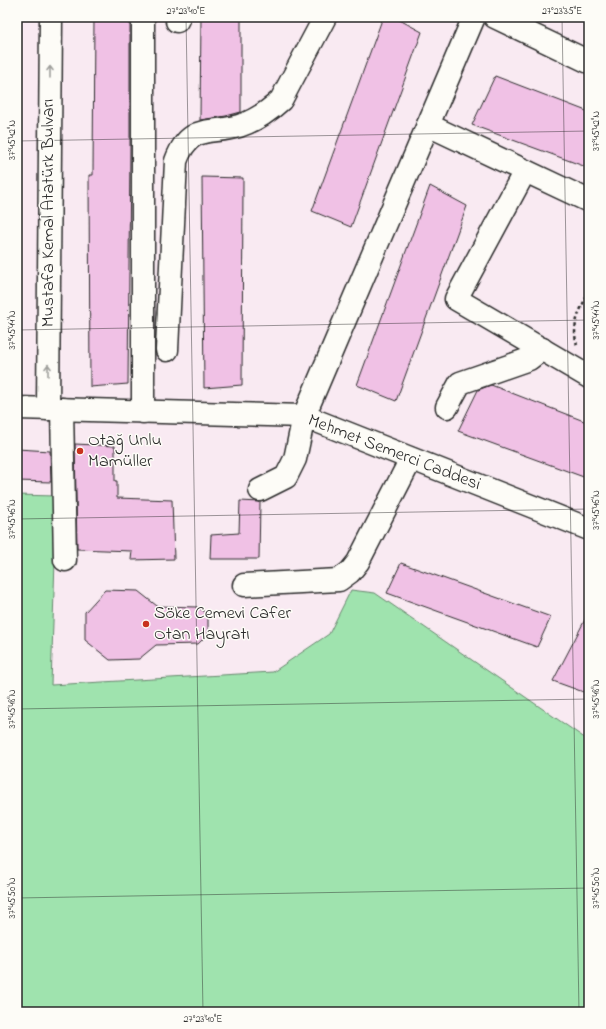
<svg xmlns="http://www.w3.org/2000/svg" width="606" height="1029" font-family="'Indie Flower',sans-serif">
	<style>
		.green { fill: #9fe3ae; stroke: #65876c }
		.building { fill: #f0c1e5; stroke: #2b2b2b }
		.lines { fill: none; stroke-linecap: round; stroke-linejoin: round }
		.minor-casing { stroke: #2b2b2b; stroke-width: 25 }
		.path { stroke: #2b2b2b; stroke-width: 2.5; stroke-dasharray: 3 3; stroke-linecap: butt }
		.minor { stroke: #fdfcf7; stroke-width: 22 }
		.oneway { stroke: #9e9e9b }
		.ticks { fill: none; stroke: #2b2b2b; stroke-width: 1; stroke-opacity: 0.45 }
		.poi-dot { fill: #c8321e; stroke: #fdfcf7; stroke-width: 1.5 }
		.labels { text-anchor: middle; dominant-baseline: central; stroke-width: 3; stroke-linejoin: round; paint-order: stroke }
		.street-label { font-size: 18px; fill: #2b2b2b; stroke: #fdfcf7 }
		.poi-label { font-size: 18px; fill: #2b2b2b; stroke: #fdfcf7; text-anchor: start }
		.neatline { fill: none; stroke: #2b2b2b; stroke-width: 1.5 }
		.ticks-label { font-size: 10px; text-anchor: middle; fill: #2b2b2b }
	</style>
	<rect width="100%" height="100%" fill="#f9eaf2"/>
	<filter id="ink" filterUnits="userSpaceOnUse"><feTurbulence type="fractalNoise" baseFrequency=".025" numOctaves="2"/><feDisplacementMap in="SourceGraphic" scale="8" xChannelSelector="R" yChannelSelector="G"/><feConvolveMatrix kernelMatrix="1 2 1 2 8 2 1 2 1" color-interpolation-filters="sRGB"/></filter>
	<g filter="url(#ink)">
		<!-- green -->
		<path class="green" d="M 17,495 L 55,496 L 55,560 L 51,685 L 273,672 L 329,634 L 351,590 L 375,593 L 589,741 L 589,1012 L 17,1012 Z"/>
		<!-- building -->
		<g class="building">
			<path d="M 94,17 L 130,17 L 130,149 L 128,384 L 90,387 L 89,175 L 93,175 Z"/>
			<path d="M 201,17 L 241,17 L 241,112 L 226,116 L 200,120 Z"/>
			<path d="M 383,17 L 394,17 L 422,32 L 351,227 L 312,211 Z"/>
			<path d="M 495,76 L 589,112 L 589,168 L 472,125 Z"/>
			<path d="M 202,177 L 243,178 L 242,385 L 204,388 Z"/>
			<path d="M 430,186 L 467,206 L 396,401 L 357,385 Z"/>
			<path d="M 491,385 L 589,423 L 589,479 L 458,431 L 478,390 Z"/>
			<path d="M 75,444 L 115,446 L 115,481 L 117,481 L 117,498 L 172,500 L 174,559 L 131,560 L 132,551 L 77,549 Z"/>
			<path d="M 17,449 L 50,451 L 51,482 L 17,481 Z"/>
			<path d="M 240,501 L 260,502 L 259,559 L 210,559 L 211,535 L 239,533 Z"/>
			<path d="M 401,563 L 551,617 L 537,647 L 387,593 Z"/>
			<path d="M 105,590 L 138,591 L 157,606 L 197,607 L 208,614 L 208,634 L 198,644 L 156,645 L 139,659 L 110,660 L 85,640 L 85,612 Z"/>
			<path d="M 589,612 L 589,694 L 553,681 Z"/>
		</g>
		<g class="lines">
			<defs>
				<g id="minor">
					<path d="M 495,17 L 589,62"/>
					<path d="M 177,21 L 179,17"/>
					<path d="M 428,125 L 589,201"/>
					<path d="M 525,171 L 456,299 L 589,377"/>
					<path d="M 167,350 L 176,161 C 190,123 209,135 239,126 C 255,121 268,112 281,100 L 325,17"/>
					<path d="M 447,407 L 460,383 L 529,359 L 542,349"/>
					<path d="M 17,408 L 304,416 L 589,529"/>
					<path d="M 48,409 L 51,17"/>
					<path d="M 62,409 L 65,560"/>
					<path d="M 143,412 L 143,17"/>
					<path d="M 260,490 L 286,477 L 295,459 L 304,416 L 474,17"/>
					<path d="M 244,585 L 339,580 L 350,572 L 358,562 L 411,459"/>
				</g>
			</defs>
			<!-- minor casing -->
			<use href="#minor" class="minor-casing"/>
			<!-- path -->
			<path class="path" d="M 577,345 C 571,326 580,309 589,292"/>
			<!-- minor -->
			<use href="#minor" class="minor"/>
		</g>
		<!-- one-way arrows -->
		<defs><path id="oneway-shaft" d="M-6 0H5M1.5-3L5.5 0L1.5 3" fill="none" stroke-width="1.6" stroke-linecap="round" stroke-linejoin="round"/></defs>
		<g class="oneway">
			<use href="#oneway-shaft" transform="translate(50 72) rotate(-90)"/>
			<use href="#oneway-shaft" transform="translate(48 370) rotate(-90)"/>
		</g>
	</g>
	<!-- ticks -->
	<path class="ticks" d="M 186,17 L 203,1012M 562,17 L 579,1012M 17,141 L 589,131M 17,330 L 589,320M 17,519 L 589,509M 17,709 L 589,699M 17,898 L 589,888"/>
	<!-- markers -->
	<g class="poi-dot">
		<circle cx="80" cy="451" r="4"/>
		<circle cx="146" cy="624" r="4"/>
	</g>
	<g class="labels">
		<!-- street labels -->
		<g class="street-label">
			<text transform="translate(49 213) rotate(-90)">Mustafa Kemal Atatürk Bulvarı</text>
			<text transform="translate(394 453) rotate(21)">Mehmet Semerci Caddesi</text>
		</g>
		<!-- poi labels -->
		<g class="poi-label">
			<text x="88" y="441">Otağ Unlu<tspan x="88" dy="21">Mamüller</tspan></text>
			<text x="154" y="614">Söke Cemevi Cafer<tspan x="154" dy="21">Otan Hayratı</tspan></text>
		</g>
	</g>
	<!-- margin -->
	<rect width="606" height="1029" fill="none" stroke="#fdfcf7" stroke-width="44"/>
	<rect x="22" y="22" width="562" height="985" class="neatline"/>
	<g class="ticks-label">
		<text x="186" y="14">27°23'40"E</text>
		<text x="562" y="14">27°23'35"E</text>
		<text transform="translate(595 131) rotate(-90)" y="4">37°45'42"N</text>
		<text transform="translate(11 140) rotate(-90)" y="4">37°45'42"N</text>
		<text transform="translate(595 320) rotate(-90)" y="4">37°45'44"N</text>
		<text transform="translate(11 330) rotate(-90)" y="4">37°45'44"N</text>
		<text transform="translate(595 510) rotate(-90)" y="4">37°45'46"N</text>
		<text transform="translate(11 519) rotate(-90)" y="4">37°45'46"N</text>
		<text transform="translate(595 699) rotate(-90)" y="4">37°45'48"N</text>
		<text transform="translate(11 709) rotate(-90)" y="4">37°45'48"N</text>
		<text transform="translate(595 888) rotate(-90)" y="4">37°45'50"N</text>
		<text transform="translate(11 898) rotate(-90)" y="4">37°45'50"N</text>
		<text x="203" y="1022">27°23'40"E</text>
	</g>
</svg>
